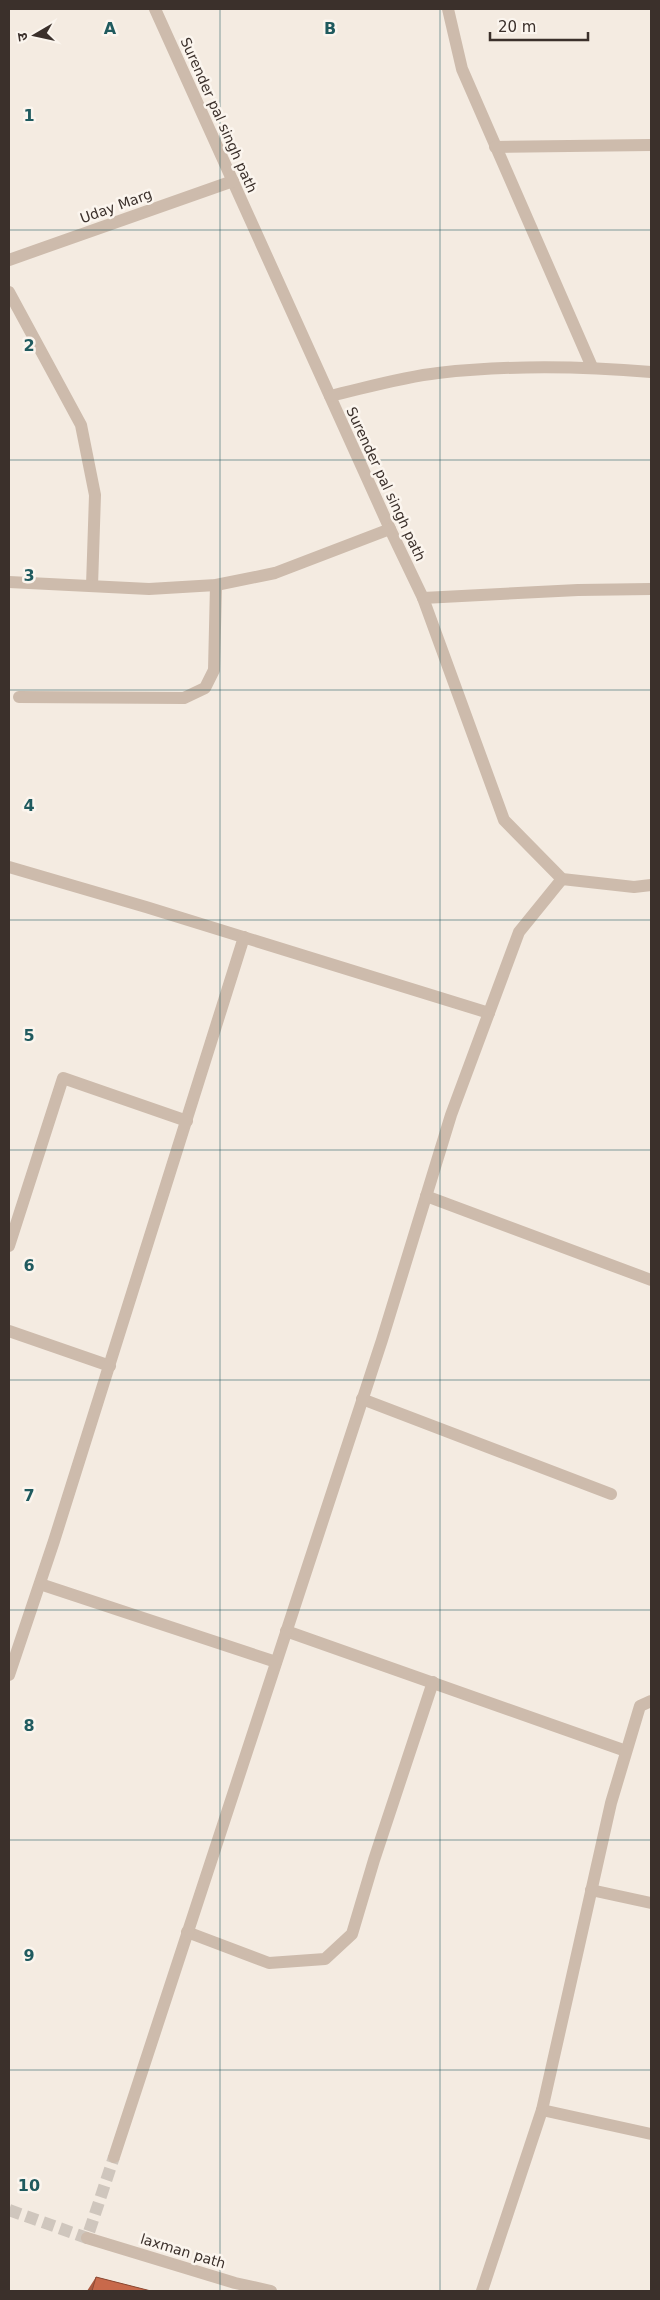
<svg xmlns="http://www.w3.org/2000/svg" width="660" height="2300" font-family="'DejaVu Sans','Noto Sans Devanagari',sans-serif">
	<style>
		.lines { fill: none; stroke-linecap: round; stroke-linejoin: round }
		.minor-tunnel { stroke: #cfc6bd; stroke-width: 12; stroke-dasharray: 12 6; stroke-linecap: butt }
		.minor { stroke: #cdbbac; stroke-width: 12 }
		.wall { fill: #ac5a40 }
		.building { fill: #c8694b; stroke: #8c4a34 }
		.grid { fill: none; stroke: #1f5a5e; stroke-width: 1; stroke-opacity: 0.55 }
		.labels { text-anchor: middle; dominant-baseline: central; stroke-width: 5; stroke-linejoin: round; paint-order: stroke }
		.street-label { font-size: 14px; fill: #3b302b; stroke: #fbf5ee }
		.grid-label { font-size: 16px; text-anchor: middle; font-weight: bold; fill: #1f5a5e; stroke: #fbf5ee; stroke-width: 5; stroke-linejoin: round; paint-order: stroke }
	</style>
	<rect width="100%" height="100%" fill="#f4ebe1"/>
	<g class="lines">
		<!-- minor-tunnel -->
		<path class="minor-tunnel" d="M 9,2210 L 87,2238 L 114,2157"/>
		<!-- minor -->
		<g class="minor">
			<path d="M 155,9 L 390,529 L 423,598 L 504,820 L 562,879 L 634,887 L 651,885"/>
			<path d="M 448,9 L 462,69 L 592,367"/>
			<path d="M 495,147 L 651,145"/>
			<path d="M 9,260 L 233,181"/>
			<path d="M 9,292 L 81,425 L 95,495 L 92,586"/>
			<path d="M 330,396 C 365,388 402,377 438,373 C 509,365 580,366 651,372"/>
			<path d="M 9,582 L 149,589 L 216,585 L 275,573 L 390,529"/>
			<path d="M 423,598 L 578,590 L 651,589"/>
			<path d="M 19,697 L 184,698 L 205,688 L 214,670 L 216,585"/>
			<path d="M 9,867 L 146,907 L 489,1013"/>
			<path d="M 426,1196 L 651,1280"/>
			<path d="M 9,1246 L 63,1078 L 187,1121"/>
			<path d="M 9,1331 L 110,1366"/>
			<path d="M 362,1399 L 611,1494"/>
			<path d="M 40,1584 L 276,1662"/>
			<path d="M 286,1631 L 626,1751"/>
			<path d="M 9,1675 L 54,1541 L 244,937"/>
			<path d="M 591,1890 L 651,1903"/>
			<path d="M 187,1932 L 269,1963 L 325,1959 L 352,1934 L 374,1860 L 433,1682"/>
			<path d="M 542,2110 L 651,2134"/>
			<path d="M 114,2157 L 382,1340 L 451,1115 L 519,932 L 562,879"/>
			<path d="M 87,2238 L 235,2283 L 271,2291"/>
			<path d="M 482,2291 L 542,2110 L 611,1803 L 640,1706 L 651,1701"/>
		</g>
	</g>
	<!-- wall -->
	<path class="wall" d="M 96,2277 L 151,2291 L 87,2291 Z"/>
	<!-- building -->
	<path class="building" d="M 96,2277 L 151,2291 L 92,2291 Z"/>
	<!-- grid -->
	<path class="grid" d="M 220,9 L 220,2291M 440,9 L 440,2291M 9,230 L 651,230M 9,460 L 651,460M 9,690 L 651,690M 9,920 L 651,920M 9,1150 L 651,1150M 9,1380 L 651,1380M 9,1610 L 651,1610M 9,1840 L 651,1840M 9,2070 L 651,2070"/>
	<g class="labels">
		<!-- street labels -->
		<g class="street-label">
			<text transform="translate(219 115) rotate(66)">Surender pal singh path</text>
			<text transform="translate(116 206) rotate(-20)">Uday Marg</text>
			<text transform="translate(386 484) rotate(65)">Surender pal singh path</text>
			<text transform="translate(183 2251) rotate(17)">laxman path</text>
		</g>
	</g>
	<g class="grid-label">
		<text x="110" y="34">A</text>
		<text x="330" y="34">B</text>
		<text x="29" y="121">1</text>
		<text x="29" y="351">2</text>
		<text x="29" y="581">3</text>
		<text x="29" y="811">4</text>
		<text x="29" y="1041">5</text>
		<text x="29" y="1271">6</text>
		<text x="29" y="1501">7</text>
		<text x="29" y="1731">8</text>
		<text x="29" y="1961">9</text>
		<text x="29" y="2191">10</text>
	</g>
	<!-- border -->
	<rect width="660" height="2300" fill="none" stroke="#3b302b" stroke-width="20"/>
	<!-- north arrow -->
	<g transform="translate(35 35) rotate(261)" stroke="#fbf5ee" stroke-width="4" paint-order="stroke">
	<path d="M0-4L9 19L0 12L-9 19Z" fill="#3b302b"/>
	<text y="-8" font-size="14" font-weight="bold" text-anchor="middle" fill="#3b302b">उ</text>
	</g>
	<!-- scale -->
	<path d="M490 32v8h98v-8" fill="none" stroke="#3b302b" stroke-width="2.5"/>
	<text x="498" y="32" font-size="15" fill="#3b302b" stroke="#fbf5ee" stroke-width="4" paint-order="stroke">20 m</text>
</svg>
